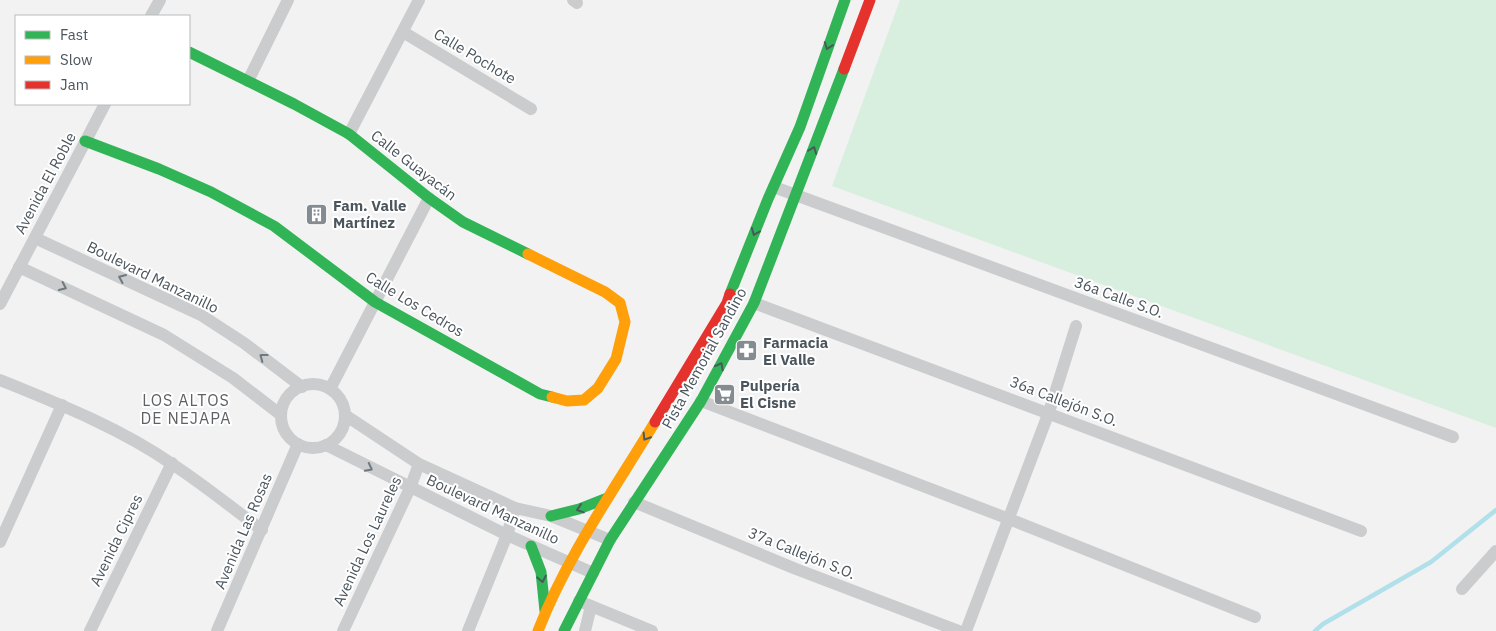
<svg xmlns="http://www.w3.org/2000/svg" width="1496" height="631" font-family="'IBM Plex Sans',sans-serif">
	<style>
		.green { fill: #d8efe0 }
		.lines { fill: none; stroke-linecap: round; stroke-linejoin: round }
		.stream { stroke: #b0e0ea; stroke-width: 4.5 }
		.street { stroke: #cacccd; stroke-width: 12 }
		.fast { stroke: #30b455; stroke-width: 11 }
		.slow { stroke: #ff9f0a; stroke-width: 11 }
		.jam { stroke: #e5322d; stroke-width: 11 }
		.oneway { stroke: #495a5d }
		.oneway2 { stroke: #70797f }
		.labels { text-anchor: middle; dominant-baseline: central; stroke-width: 4; stroke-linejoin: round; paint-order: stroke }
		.street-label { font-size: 15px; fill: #4a555d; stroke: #fff }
		.poi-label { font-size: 15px; font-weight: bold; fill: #4a555d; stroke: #fff; text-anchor: start }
		.neighbourhood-label { font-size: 16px; letter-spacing: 1px; fill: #5e6165; stroke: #fff }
	</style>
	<rect width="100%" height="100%" fill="#f2f2f2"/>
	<!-- green -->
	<path class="green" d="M 900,0 L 1496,0 L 1496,428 L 832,186 Z"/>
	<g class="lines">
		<!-- stream -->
		<path class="stream" d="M 1315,631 L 1323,624 L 1431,562 L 1496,510"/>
		<!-- street -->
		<g class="street">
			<path d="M 573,0 L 577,3"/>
			<path d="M 151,16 L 160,0"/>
			<path d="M 403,32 L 531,109"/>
			<path d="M 248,81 L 288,0"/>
			<path d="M 349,134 L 419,0"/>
			<path d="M 774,187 L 1453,437"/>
			<path d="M 35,238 L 201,315 L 244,343 L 302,387"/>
			<path d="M 19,267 L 164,335 L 233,378 L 281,415"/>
			<path d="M 754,303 L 1361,531"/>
			<path d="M 0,304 L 105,104"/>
			<path d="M 0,380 C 59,404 120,428 172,464 C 203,484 232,508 262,530"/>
			<circle cx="313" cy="416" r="32"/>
			<path d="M 330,389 L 429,198"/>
			<path d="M 701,401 L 1009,519 L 1255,617"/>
			<path d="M 345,415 L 419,464 L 515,508 L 551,516 L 610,540"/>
			<path d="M 326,445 L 507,535 L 593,573"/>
			<path d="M 634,502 L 796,569 L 959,631"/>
			<path d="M 0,542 L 62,405"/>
			<path d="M 1462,589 L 1496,551"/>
			<path d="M 579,601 L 652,631"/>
			<path d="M 90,631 L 172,463"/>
			<path d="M 217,631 L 298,444"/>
			<path d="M 343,631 L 410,488 L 419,464"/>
			<path d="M 468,631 L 507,535 L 515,508"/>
			<path d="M 585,631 L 591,606"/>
			<path d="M 966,631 L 1049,412 L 1076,326"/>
		</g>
		<!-- fast -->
		<g class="fast">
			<path d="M 189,52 L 294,104 L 349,134 L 429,198 L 463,222 L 528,254"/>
			<path d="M 85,141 L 159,169 L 211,192 L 274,226 L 375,302 L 540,394 L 552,397"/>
			<path d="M 730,294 L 768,199 L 800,127 L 845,0"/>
			<path d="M 551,516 L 579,509 L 607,498"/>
			<path d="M 531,546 L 541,572 L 545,611"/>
			<path d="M 564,631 L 610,540 L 701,401 L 754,303 L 844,69"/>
		</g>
		<!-- slow -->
		<g class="slow">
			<path d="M 528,254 L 605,292 L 620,303 L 625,322 L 616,359 L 598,388 L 584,400 L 567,401 L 552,397"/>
			<path d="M 538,631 C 567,556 614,490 655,422"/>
		</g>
		<!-- jam -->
		<g class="jam">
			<path d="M 844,69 L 870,0"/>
			<path d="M 655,422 L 727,303 L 730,294"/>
		</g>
	</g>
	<!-- one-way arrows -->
	<defs><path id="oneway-chevron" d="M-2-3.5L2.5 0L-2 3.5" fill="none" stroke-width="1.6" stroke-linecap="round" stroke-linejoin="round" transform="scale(1.25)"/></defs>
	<g class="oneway">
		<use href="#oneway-chevron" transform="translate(828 46) rotate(110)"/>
		<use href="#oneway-chevron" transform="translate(813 150) rotate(-69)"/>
		<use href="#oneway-chevron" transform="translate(755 232) rotate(112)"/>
		<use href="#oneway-chevron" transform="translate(720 366) rotate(-62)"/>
		<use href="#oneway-chevron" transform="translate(646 437) rotate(122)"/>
		<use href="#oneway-chevron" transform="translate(580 509) rotate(162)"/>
		<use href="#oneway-chevron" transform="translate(542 579) rotate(79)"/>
	</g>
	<g class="oneway2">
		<use href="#oneway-chevron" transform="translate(122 278) rotate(-156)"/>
		<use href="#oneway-chevron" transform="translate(63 287) rotate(25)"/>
		<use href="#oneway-chevron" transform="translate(263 357) rotate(-143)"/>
		<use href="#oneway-chevron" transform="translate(369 468) rotate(27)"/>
	</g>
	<!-- icons -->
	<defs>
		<symbol id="building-square" viewBox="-11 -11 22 22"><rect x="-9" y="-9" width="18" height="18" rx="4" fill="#858c91" stroke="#fff"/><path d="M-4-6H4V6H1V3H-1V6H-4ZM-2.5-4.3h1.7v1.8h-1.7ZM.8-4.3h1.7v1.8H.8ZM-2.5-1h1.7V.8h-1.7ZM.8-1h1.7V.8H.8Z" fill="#fff"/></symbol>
		<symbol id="pharmacy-square" viewBox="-11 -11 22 22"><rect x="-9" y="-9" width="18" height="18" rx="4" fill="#858c91" stroke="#fff"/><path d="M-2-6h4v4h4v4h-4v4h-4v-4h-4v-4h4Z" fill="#fff"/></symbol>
		<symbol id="supermarket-square" viewBox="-11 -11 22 22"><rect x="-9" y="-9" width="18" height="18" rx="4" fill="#858c91" stroke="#fff"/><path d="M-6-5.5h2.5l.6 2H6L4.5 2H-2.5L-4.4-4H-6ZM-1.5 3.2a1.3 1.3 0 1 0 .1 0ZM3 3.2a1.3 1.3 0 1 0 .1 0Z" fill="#fff"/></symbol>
	</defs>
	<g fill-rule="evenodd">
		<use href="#building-square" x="304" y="202" width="25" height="25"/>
		<use href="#pharmacy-square" x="734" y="338" width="25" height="25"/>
		<use href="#supermarket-square" x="712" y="382" width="25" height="25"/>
	</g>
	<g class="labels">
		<!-- street labels -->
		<g class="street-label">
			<text transform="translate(475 56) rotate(31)">Calle Pochote</text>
			<text transform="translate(414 165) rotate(38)">Calle Guayacán</text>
			<text transform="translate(45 183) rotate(-62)">Avenida El Roble</text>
			<text transform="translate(153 277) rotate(26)">Boulevard Manzanillo</text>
			<text transform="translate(1119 297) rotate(20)">36a Calle S.O.</text>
			<text transform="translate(415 304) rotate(31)">Calle Los Cedros</text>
			<text transform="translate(704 358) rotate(-61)">Pista Memorial Sandino</text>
			<text transform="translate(1064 401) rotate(21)">36a Callejón S.O.</text>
			<text transform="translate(493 509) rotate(25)">Boulevard Manzanillo</text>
			<text transform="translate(243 531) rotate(-67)">Avenida Las Rosas</text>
			<text transform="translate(116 540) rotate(-64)">Avenida Cipres</text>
			<text transform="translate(367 541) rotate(-65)">Avenida Los Laureles</text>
			<text transform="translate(802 553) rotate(22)">37a Callejón S.O.</text>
		</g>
		<!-- poi labels -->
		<g class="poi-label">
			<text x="333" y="205">Fam. Valle<tspan x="333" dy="17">Martínez</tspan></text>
			<text x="763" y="342">Farmacia<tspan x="763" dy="17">El Valle</tspan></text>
			<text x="740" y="385">Pulpería<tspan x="740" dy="17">El Cisne</tspan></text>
		</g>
		<!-- neighbourhood labels -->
		<g class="neighbourhood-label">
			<text x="186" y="400">LOS ALTOS<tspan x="186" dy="18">DE NEJAPA</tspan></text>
		</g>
	</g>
	<!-- legend -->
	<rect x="15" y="15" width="175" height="90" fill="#ffffff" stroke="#b7bbbe"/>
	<rect x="25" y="31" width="25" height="8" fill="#30b455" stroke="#b7bbbe"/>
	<text x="60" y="40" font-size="15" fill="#4a555d">Fast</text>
	<rect x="25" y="56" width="25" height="8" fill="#ff9f0a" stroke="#b7bbbe"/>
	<text x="60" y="65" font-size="15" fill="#4a555d">Slow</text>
	<rect x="25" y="81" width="25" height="8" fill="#e5322d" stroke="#b7bbbe"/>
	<text x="60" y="90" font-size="15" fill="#4a555d">Jam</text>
</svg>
